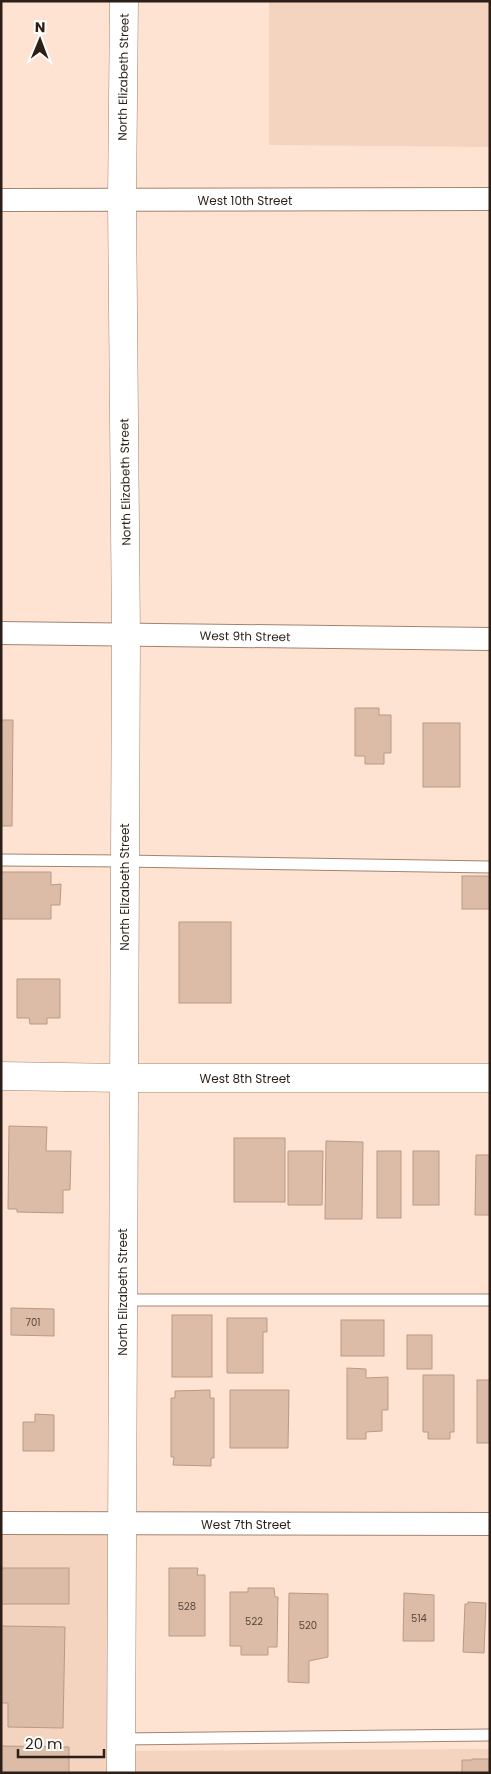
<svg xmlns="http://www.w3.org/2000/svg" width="491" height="1774" font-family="Poppins,sans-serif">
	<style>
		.built { fill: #f4d3bf }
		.building { fill: #ddbca7; stroke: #b99985 }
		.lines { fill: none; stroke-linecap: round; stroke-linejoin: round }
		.service-casing { stroke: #a1836f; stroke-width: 13 }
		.minor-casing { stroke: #a1836f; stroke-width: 24 }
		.tertiary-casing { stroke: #a1836f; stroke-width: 29 }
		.secondary-casing { stroke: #a1836f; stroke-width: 29 }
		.service { stroke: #fff; stroke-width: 11 }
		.minor { stroke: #fff; stroke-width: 22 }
		.tertiary { stroke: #fff; stroke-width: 28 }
		.secondary { stroke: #fff; stroke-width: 28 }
		.labels { text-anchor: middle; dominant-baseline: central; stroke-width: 4; stroke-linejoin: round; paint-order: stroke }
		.number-label { font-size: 10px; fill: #58463b }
		.street-label { font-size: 12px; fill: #2b1f17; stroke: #fff }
	</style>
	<rect width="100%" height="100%" fill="#ffe3d2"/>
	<!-- built -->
	<g class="built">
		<path d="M 269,1 L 490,1 L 490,147 L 269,145 Z"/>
		<path d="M 1,1523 L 121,1523 L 121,1751 L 490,1749 L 490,1773 L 1,1773 Z"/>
	</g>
	<!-- building -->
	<g class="building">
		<path d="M 355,708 L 379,708 L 379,715 L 391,715 L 391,753 L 384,753 L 384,764 L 365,764 L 365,756 L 355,756 Z"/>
		<path d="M 1,720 L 13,720 L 12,826 L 1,826 Z"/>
		<rect x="423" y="723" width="37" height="64"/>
		<path d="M 1,872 L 51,872 L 51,885 L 61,884 L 60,905 L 51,905 L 51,919 L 1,919 Z"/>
		<rect x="462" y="876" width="28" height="33"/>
		<rect x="179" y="922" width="52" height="81"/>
		<path d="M 17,979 L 60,979 L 60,1018 L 47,1018 L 47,1024 L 30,1024 L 29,1018 L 17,1018 Z"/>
		<path d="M 9,1126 L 47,1127 L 46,1151 L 71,1151 L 70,1190 L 63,1190 L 63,1213 L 17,1212 L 17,1209 L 8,1209 Z"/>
		<rect x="234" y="1138" width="51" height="64"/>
		<path d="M 326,1141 L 363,1142 L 362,1219 L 325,1219 Z"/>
		<path d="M 288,1151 L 323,1151 L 322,1205 L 288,1205 Z"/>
		<rect x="377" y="1151" width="24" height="67"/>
		<rect x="413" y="1151" width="26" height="54"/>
		<path d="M 476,1155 L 490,1155 L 490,1215 L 475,1215 Z"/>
		<path d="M 11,1308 L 54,1309 L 54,1336 L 11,1335 Z"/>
		<rect x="172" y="1315" width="40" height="62"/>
		<path d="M 227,1318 L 267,1318 L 267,1332 L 263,1332 L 263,1373 L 227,1373 Z"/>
		<rect x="341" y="1320" width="43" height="36"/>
		<rect x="407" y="1335" width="25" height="34"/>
		<path d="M 347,1368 L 366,1369 L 366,1378 L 388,1377 L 388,1410 L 382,1410 L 382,1431 L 366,1432 L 366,1439 L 347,1439 Z"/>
		<path d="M 423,1375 L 454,1375 L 454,1432 L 450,1432 L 450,1439 L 428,1439 L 428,1432 L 423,1432 Z"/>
		<rect x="477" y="1380" width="13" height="63"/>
		<path d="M 210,1390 L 210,1398 L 214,1398 L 214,1458 L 211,1458 L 211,1466 L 173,1465 L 174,1457 L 171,1457 L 171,1398 L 175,1398 L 175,1391 Z"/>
		<path d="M 230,1390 L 289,1390 L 288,1448 L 230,1448 Z"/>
		<path d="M 35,1414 L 54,1415 L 54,1451 L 23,1451 L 23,1422 L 35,1422 Z"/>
		<rect x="1" y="1568" width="68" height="36"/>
		<path d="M 169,1568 L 198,1568 L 197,1575 L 205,1575 L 205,1636 L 169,1636 Z"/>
		<path d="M 248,1588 L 274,1588 L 275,1597 L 278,1597 L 277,1647 L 268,1647 L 268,1655 L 241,1655 L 241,1646 L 230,1646 L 230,1592 L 248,1592 Z"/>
		<path d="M 289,1593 L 328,1594 L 328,1657 L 309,1661 L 309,1683 L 288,1682 Z"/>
		<path d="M 404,1593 L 434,1595 L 434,1641 L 403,1641 Z"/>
		<path d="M 468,1602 L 486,1603 L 484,1653 L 463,1652 L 465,1604 L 468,1604 Z"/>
		<path d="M 1,1626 L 65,1627 L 63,1728 L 8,1727 L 8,1703 L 1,1703 Z"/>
		<path d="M 1,1746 L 69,1747 L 69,1773 L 1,1773 Z"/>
		<path d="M 472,1759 L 490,1759 L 490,1773 L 462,1773 L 462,1760 L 472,1760 Z"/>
	</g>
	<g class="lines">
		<defs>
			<g id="service">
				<path d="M 1,860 L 124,861 L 490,867"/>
				<path d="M 122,1300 L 490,1300"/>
				<path d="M 121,1739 L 490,1735"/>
			</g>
			<g id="minor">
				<path d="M 1,200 L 490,199"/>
				<path d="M 1,633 L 490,639"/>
				<path d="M 1,1523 L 490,1524"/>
			</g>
			<path id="tertiary" d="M 1,1076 L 123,1078 L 490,1078"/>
			<path id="secondary" d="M 121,1773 L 126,635 L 122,201 L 124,1"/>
		</defs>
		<!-- service casing -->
		<use href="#service" class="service-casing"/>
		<!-- minor casing -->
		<use href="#minor" class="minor-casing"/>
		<!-- tertiary casing -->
		<use href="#tertiary" class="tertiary-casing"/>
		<!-- secondary casing -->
		<use href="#secondary" class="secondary-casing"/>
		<!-- service -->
		<use href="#service" class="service"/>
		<!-- minor -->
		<use href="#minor" class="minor"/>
		<!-- tertiary -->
		<use href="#tertiary" class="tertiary"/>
		<!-- secondary -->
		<use href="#secondary" class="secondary"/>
	</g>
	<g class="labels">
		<!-- number labels -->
		<g class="number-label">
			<text x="33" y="1322">701</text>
			<text x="187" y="1606">528</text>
			<text x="419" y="1618">514</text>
			<text x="254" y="1621">522</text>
			<text x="308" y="1625">520</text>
		</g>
		<!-- street labels -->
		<g class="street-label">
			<text transform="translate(123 77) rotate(-89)">North Elizabeth Street</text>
			<text x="245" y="200">West 10th Street</text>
			<text transform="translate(125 482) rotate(-91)">North Elizabeth Street</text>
			<text transform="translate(245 636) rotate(1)">West 9th Street</text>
			<text transform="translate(124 887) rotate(-90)">North Elizabeth Street</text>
			<text x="245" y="1078">West 8th Street</text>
			<text transform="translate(122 1292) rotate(-90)">North Elizabeth Street</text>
			<text x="246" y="1524">West 7th Street</text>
		</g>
	</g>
	<!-- border -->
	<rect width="491" height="1774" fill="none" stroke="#2b1f17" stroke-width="5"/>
	<!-- north arrow -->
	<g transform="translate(40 40) rotate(1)" stroke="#ffffff" stroke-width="4" paint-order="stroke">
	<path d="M0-4L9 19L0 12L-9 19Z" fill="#2b1f17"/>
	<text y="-8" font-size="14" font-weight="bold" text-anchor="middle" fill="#2b1f17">N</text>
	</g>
	<!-- scale -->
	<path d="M18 1749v8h86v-8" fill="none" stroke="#2b1f17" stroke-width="2.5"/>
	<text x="25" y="1749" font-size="15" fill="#2b1f17" stroke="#ffffff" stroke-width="4" paint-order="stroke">20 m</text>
</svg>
